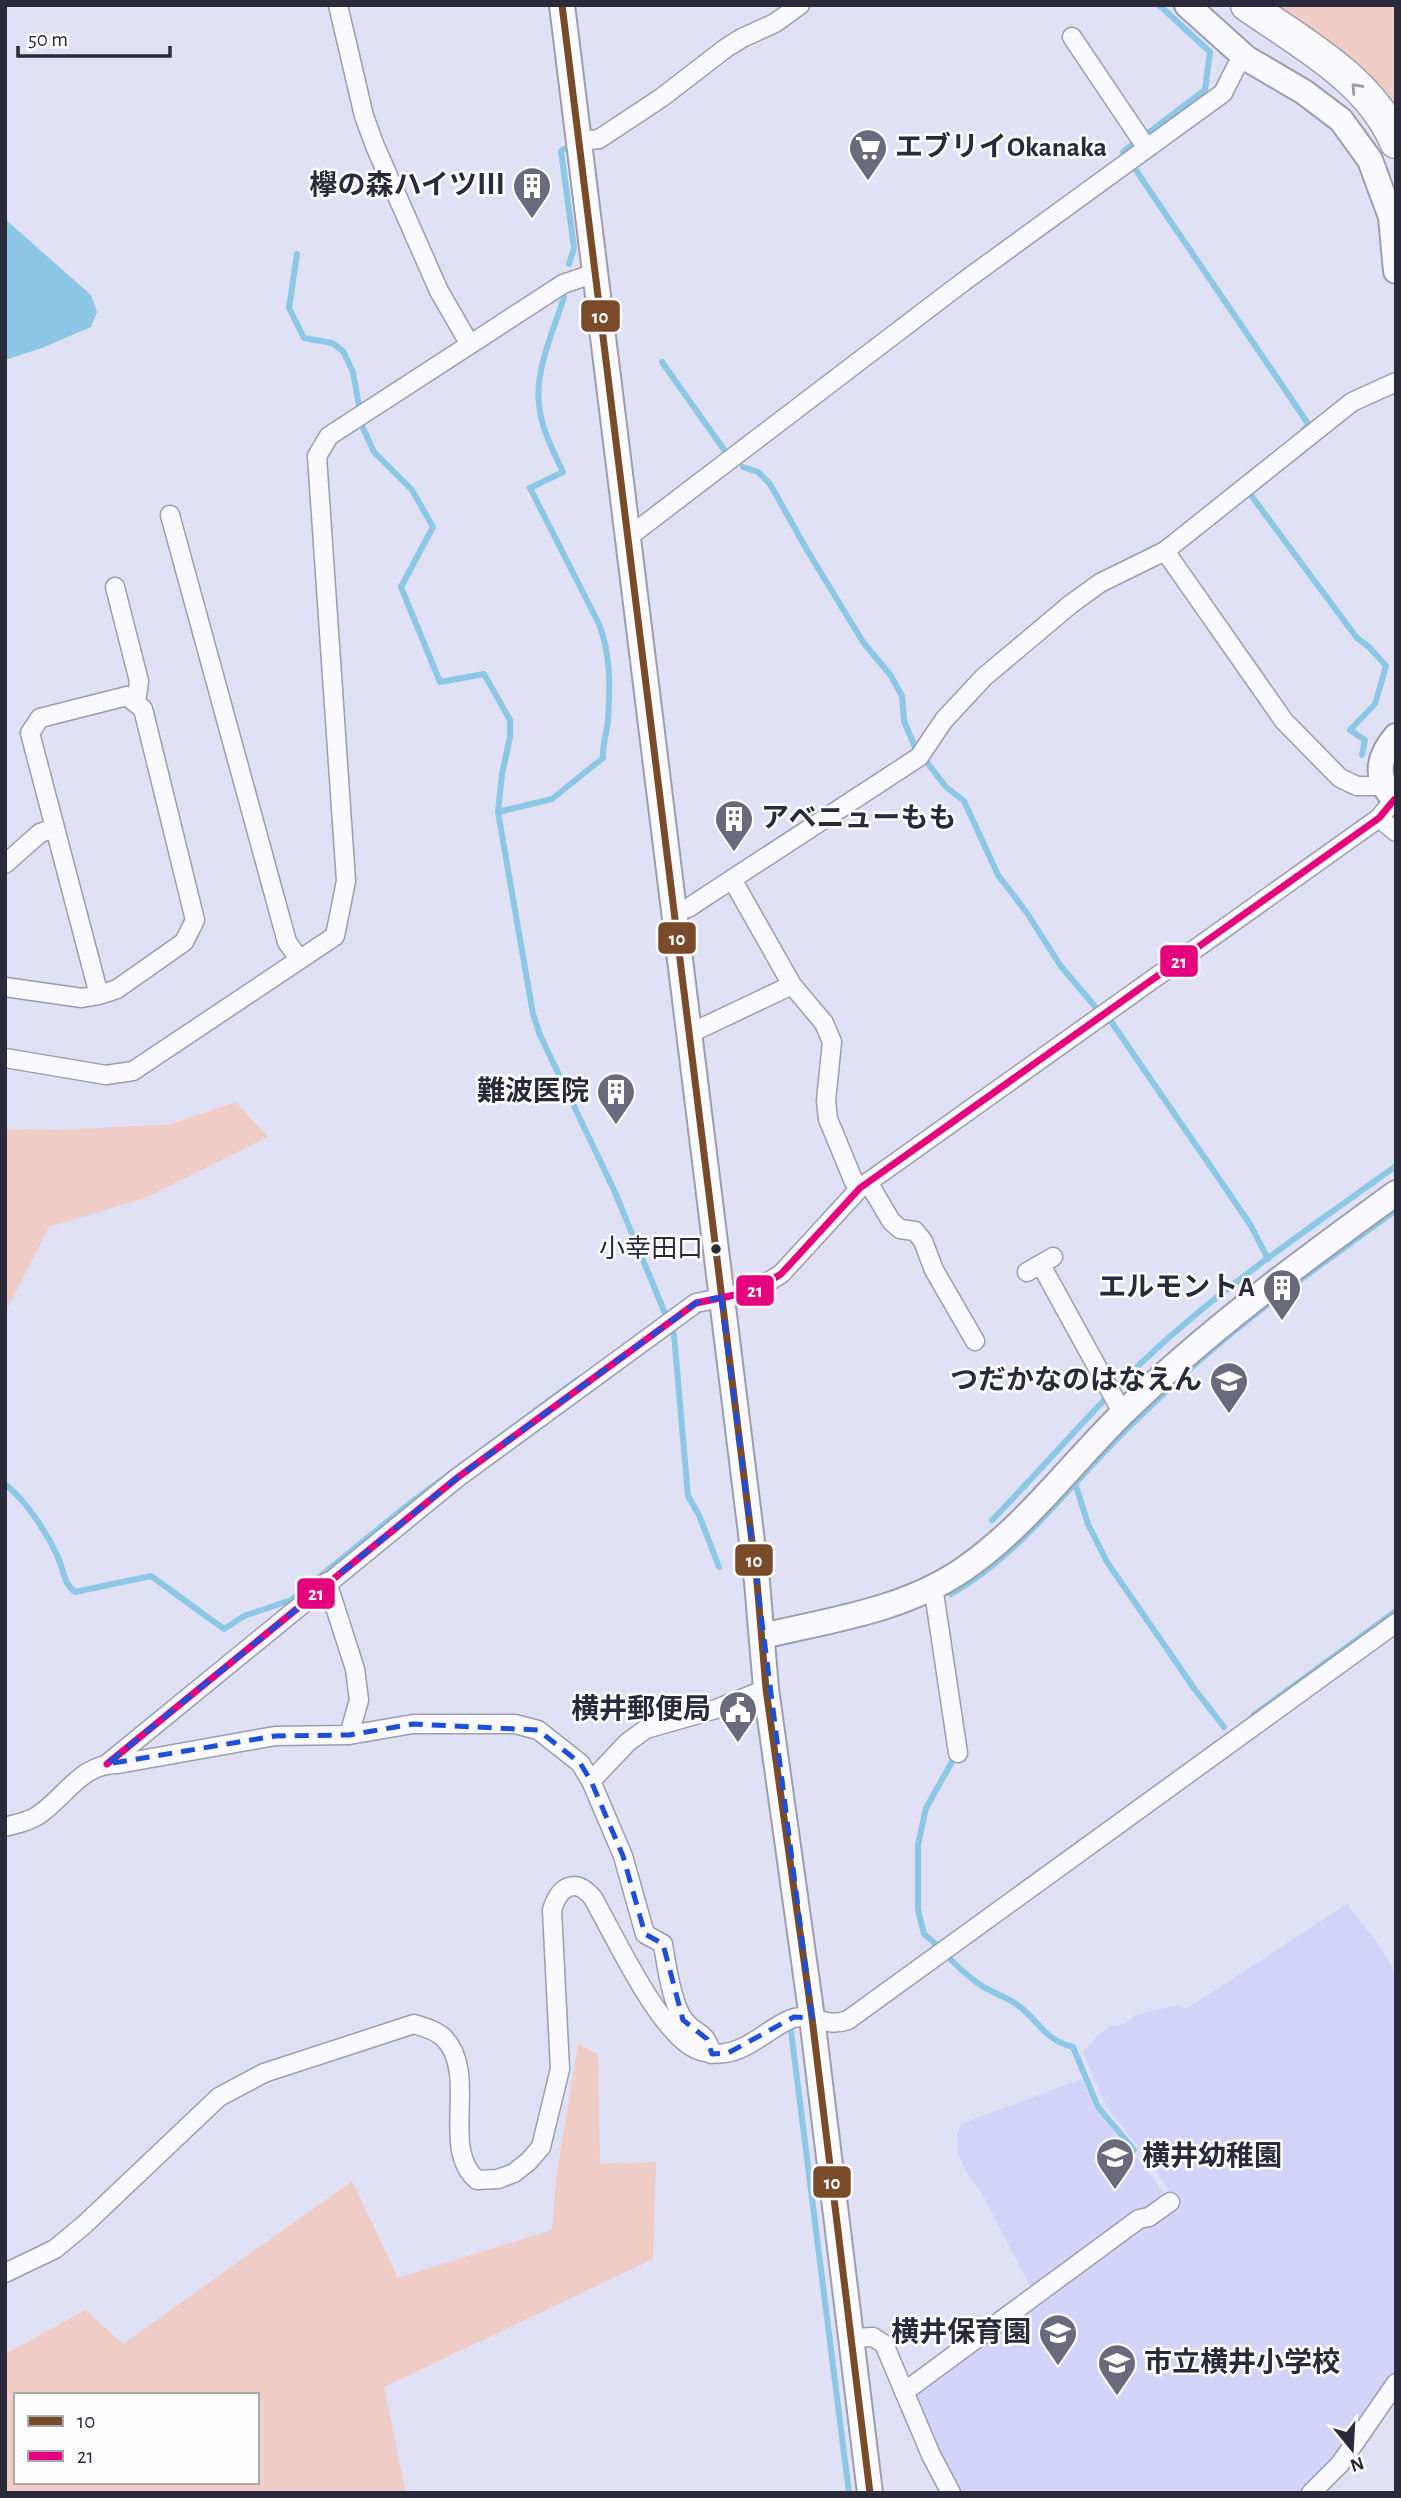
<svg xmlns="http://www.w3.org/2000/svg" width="1401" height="2498" font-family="'Alegreya Sans','Noto Sans JP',sans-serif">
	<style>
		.built { fill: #d4d4fa }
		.green { fill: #f0cdc6; fill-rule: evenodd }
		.water { fill: #8cc8e6 }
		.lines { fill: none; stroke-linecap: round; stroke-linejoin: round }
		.stream { stroke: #8cc8e6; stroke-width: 6 }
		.street-casing { stroke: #9c9dad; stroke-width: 21 }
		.secondary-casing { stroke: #9c9dad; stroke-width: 28 }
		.highway-casing { stroke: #9c9dad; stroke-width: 35 }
		.street { stroke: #fafafe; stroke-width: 18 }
		.secondary { stroke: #fafafe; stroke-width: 24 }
		.highway { stroke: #fafafe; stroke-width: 32 }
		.bus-1-casing { stroke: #fefefe; stroke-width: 12 }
		.bus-2-casing { stroke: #fefefe; stroke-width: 12 }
		.bus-1 { stroke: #7a4b2a; stroke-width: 7 }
		.bus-2 { stroke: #e5007d; stroke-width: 7 }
		.oneway { stroke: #9c9ca6 }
		.marked { fill: none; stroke: #1d4ed8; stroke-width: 5; stroke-dasharray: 14 9; stroke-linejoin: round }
		.bus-dot { fill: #2a2a3b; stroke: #fefefe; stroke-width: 2.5 }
		.labels { text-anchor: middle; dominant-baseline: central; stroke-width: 5; stroke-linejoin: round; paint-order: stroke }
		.bus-label { font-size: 26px; fill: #2a2a3b; stroke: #fefefe; text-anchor: end }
		.poi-label { font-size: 28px; font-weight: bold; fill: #2a2a3b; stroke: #fefefe; text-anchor: end }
		.line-badge { stroke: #fefefe; stroke-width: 2.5 }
		.badge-label { font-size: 19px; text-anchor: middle; font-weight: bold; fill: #fff }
	</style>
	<rect width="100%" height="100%" fill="#e0e1f5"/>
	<!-- built -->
	<g class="built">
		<path d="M 1347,1904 L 1378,1944 L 1391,1965 L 1396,1978 L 1396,2371 L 1365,2420 L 1335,2461 L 1300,2493 L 955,2493 L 912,2398 L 1144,2224 L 1154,2224 L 1181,2207 L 1143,2153 L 1107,2108 L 1083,2052 L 1099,2034 L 1110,2027 L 1126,2023 L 1135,2015 L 1178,2005 L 1186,2009 Z"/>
		<path d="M 1082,2079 L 1094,2108 L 1133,2155 L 1142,2162 L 1164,2194 L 1032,2290 L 981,2192 L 966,2172 L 958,2153 L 957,2135 L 961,2124 Z"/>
	</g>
	<!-- green -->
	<g class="green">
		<path d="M 1261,5 L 1396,5 L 1396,121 Z"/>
		<path d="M 236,1102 L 268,1137 L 145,1198 L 49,1227 L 5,1313 L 5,1129 L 61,1130 L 171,1124 Z"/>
		<path d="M 578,2044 L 598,2054 L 600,2164 L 656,2162 L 653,2259 L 384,2387 L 406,2493 L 5,2493 L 5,2354 L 86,2310 L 123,2344 L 352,2181 L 398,2278 L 552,2230 L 557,2172 ZM 16,2395 L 257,2395 L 257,2482 L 16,2482 Z"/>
	</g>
	<!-- water -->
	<path class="water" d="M 5,219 L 91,295 L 97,312 L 91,327 L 42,348 L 5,360 Z"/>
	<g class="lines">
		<!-- stream -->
		<g class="stream">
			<path d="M 564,149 L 561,151 L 574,248 L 569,264"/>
			<path d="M 1123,152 L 1205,90 L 1210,52 L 1159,5"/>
			<path d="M 1135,169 L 1309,425 L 1303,430"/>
			<path d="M 297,254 L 289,308 L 304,338 L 332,343 L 343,351 L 353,372 L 363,428 L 374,452 L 412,490 L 433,527 L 401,587 L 440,682 L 484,674 L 510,720 L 510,737 L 502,774 L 498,812 L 533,1014 L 540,1035 L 614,1190 L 674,1335 L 688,1496 L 699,1515 L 719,1567"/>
			<path d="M 662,362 L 725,451"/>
			<path d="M 743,467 L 758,472 L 770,484 L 807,550 L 863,642 L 891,676 L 902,696 L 904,721 L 915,747 L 946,787 L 964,801 L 998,875 L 1027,913 L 1060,965 L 1097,1009 L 1110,1020 L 1250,1224 L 1268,1259"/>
			<path d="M 1247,490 L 1357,638 L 1369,647 L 1386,666 L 1375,704 L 1350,730 L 1365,740 L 1362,755"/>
			<path d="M 498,812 L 552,799 L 603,758 C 602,745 607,733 608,720 C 610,687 611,655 599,624 L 530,488 L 563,472 C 553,451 541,428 539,404 C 535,369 554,330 564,297"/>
			<path d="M 1075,1483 L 1088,1524 L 1107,1562 L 1196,1691 L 1224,1727"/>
			<path d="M 5,1484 C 27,1502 46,1531 58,1557 C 63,1569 64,1584 75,1592 L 151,1576 L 224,1629 L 244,1616 L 291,1600 L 409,1504 L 577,1380"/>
			<path d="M 992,1520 C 1053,1458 1108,1390 1174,1333 C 1244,1272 1321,1220 1396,1166"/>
			<path d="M 951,1594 C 1023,1553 1073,1480 1132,1424 C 1154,1403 1176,1382 1198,1362 C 1260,1307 1329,1259 1396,1210"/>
			<path d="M 1254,1715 L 1396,1611"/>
			<path d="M 937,1945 L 924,1934 L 918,1910 L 918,1845 L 926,1808 L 953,1760"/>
			<path d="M 950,1959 C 959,1968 969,1977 979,1984 C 990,1992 1002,1995 1013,2002 C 1039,2018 1041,2039 1073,2047 L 1098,2107 L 1134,2150"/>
			<path d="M 791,2031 L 849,2493"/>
		</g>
		<defs>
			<g id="street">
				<path d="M 338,5 L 364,116 L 375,146 L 439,291 L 469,343"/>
				<path d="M 1072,37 L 1146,147"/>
				<path d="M 579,141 L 599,139 L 661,98 L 726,48 L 742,38 L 775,23 L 800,5"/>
				<path d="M 170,515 L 287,942 L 299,959"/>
				<path d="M 627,538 L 963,282 L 1223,93 L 1236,67 L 1246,58"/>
				<path d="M 1165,551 L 1284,721 L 1340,778 L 1357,786 L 1384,786"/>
				<path d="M 115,587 L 139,681 L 136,703"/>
				<path d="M 1379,818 L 1396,832"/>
				<path d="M 5,864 L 40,833 L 55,828"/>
				<path d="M 732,879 L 792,985 L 824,1023 L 832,1042 L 826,1101 L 828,1119 L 854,1182 L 860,1188"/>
				<path d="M 675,911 L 688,908 L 919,757 L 944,720 L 984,677 L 1071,604 L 1100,583 L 1165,551 L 1352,402 L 1396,382"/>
				<path d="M 5,987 L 82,998 L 99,995 L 117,989 L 184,942 L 195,920 L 143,709 L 127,696 L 40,718 L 30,733 L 99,995"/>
				<path d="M 689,1031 L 697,1030 L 792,985"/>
				<path d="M 5,1058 L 106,1075 L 133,1071 L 335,936 L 346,881 L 317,456 L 329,436 L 563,284 L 595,273"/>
				<path d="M 868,1182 L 891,1221 L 900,1229 L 915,1231 L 923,1241 L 934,1270 L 975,1341"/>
				<path d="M 1041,1265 L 1123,1414"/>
				<path d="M 1027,1272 L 1053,1257"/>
				<path d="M 327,1582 L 355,1669 L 359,1700 L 349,1735"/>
				<path d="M 933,1586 L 958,1753"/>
				<path d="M 107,1764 L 457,1478 L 696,1303 L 754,1291 L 781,1274 L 860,1188 L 1379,818 L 1394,800"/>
				<path d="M 591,1781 L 628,1742 L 646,1729 L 716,1709 L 766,1689"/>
				<path d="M 5,1827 C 15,1824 28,1822 37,1816 C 65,1798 81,1763 118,1764 L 275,1736 L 349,1735 L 413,1724 L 515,1724 L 538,1730 L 580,1763 L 591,1781 L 623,1856 L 645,1934 L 663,1944 C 666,1963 672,2005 684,2020 C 697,2037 704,2028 712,2054"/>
				<path d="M 5,2273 L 55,2249 L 85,2224 L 219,2097 L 264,2073 L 414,2024 C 424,2027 435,2030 443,2037 C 480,2073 439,2148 477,2180 L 498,2179 L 514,2173 L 529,2161 L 541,2147 L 560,2069 L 552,1910 C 559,1887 575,1876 593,1898 C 615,1937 654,2021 689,2045 C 699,2052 714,2055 725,2053 C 749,2050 769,2028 791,2019 C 810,2011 825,2029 848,2020 L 1396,1623"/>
				<path d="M 850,2338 L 873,2337 L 884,2344 L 931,2455 L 951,2493"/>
				<path d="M 904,2392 L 1139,2219 L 1149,2217 L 1170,2202"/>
				<path d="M 1311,2493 L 1340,2464 L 1396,2383"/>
			</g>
			<g id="secondary">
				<path d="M 562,5 L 757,1582 L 766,1689 L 812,2018 L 870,2493"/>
				<path d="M 1187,5 L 1246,58 L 1304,92 L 1341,120 L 1370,160 L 1391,217 L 1396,271"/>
				<path d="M 1396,736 C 1377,758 1374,779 1396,801"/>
				<path d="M 763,1636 C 830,1620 905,1610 964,1569 C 1025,1527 1070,1465 1123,1413 C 1207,1331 1301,1262 1396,1193"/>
			</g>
			<path id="highway" d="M 1247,5 C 1300,42 1371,80 1396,142"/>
		</defs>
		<!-- street casing -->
		<use href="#street" class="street-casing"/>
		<!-- secondary casing -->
		<use href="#secondary" class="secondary-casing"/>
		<!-- highway casing -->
		<use href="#highway" class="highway-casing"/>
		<!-- street -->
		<use href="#street" class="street"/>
		<!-- secondary -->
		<use href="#secondary" class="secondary"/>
		<!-- highway -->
		<use href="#highway" class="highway"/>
		<defs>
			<path id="bus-1" d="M 562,5 L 757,1582 L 766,1689 L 812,2018 L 870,2493"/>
			<path id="bus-2" d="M 107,1764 L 457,1478 L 696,1303 L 754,1291 L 781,1274 L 860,1188 L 1379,818 L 1394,800"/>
		</defs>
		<!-- bus-1 casing -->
		<use href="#bus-1" class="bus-1-casing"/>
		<!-- bus-2 casing -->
		<use href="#bus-2" class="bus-2-casing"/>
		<!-- bus-1 -->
		<use href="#bus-1" class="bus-1"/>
		<!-- bus-2 -->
		<use href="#bus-2" class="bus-2"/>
	</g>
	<!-- one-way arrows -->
	<defs><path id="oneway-chevron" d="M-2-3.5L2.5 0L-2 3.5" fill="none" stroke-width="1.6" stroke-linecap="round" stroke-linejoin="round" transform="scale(1.75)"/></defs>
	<use class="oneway" href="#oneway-chevron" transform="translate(1356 88) rotate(-132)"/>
	<!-- marked area -->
	<path class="marked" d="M 721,1297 L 812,2018 L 794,2017 L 728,2053 L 712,2054 L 707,2039 L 683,2020 L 663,1944 L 645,1934 L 623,1856 L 591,1781 L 580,1763 L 538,1730 L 413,1724 L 349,1735 L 275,1736 L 107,1764 L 457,1478 L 696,1303 Z"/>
	<!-- icons -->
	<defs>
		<symbol id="supermarket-pin" viewBox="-11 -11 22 30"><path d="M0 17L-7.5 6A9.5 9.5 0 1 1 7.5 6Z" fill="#6a6a7c" stroke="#fefefe"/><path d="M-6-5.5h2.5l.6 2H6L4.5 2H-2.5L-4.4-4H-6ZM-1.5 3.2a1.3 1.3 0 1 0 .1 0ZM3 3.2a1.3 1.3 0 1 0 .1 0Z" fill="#fff"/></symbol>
		<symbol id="building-pin" viewBox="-11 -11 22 30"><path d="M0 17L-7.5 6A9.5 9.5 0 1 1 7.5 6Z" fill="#6a6a7c" stroke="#fefefe"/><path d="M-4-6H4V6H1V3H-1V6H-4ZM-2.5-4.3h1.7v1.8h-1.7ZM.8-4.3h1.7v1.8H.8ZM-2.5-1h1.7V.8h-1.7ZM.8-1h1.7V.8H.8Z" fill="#fff"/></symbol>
		<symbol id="school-pin" viewBox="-11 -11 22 30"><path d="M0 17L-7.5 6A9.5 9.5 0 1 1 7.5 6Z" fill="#6a6a7c" stroke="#fefefe"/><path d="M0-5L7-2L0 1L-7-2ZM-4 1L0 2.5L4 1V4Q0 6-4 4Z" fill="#fff"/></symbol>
		<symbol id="civic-pin" viewBox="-11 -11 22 30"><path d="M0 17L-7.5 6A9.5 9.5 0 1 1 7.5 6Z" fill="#6a6a7c" stroke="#fefefe"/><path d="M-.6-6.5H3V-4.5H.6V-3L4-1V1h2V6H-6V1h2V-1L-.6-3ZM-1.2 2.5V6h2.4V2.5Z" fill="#fff"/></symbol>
	</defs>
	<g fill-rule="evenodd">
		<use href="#supermarket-pin" x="846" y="126" width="44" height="60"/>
		<use href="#building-pin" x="510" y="164" width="44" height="60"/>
		<use href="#building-pin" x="712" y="797" width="44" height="60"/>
		<use href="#building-pin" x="594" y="1070" width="44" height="60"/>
		<use href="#building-pin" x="1260" y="1266" width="44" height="60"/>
		<use href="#school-pin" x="1207" y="1359" width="44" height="60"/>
		<use href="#civic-pin" x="716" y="1688" width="44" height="60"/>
		<use href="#school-pin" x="1093" y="2135" width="44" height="60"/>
		<use href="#school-pin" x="1036" y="2311" width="44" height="60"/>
		<use href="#school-pin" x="1095" y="2341" width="44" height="60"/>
	</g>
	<!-- markers -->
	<circle class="bus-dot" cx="716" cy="1249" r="6"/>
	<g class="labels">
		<!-- bus labels -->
		<g class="bus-label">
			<text x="703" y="1249">小幸田口</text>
		</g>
		<!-- poi labels -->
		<g class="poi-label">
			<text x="895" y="148" text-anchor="start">エブリイOkanaka</text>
			<text x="505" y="186">欅の森ハイツⅢ</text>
			<text x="761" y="819" text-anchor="start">アベニューもも</text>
			<text x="589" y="1092">難波医院</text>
			<text x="1255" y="1288">エルモントA</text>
			<text x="1202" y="1381">つだかなのはなえん</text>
			<text x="711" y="1710">横井郵便局</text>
			<text x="1142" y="2157" text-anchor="start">横井幼稚園</text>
			<text x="1031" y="2333">横井保育園</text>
			<text x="1144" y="2363" text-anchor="start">市立横井小学校</text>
		</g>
	</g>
	<g class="line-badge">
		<rect x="580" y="299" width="41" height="34" rx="7" fill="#7a4b2a"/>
		<rect x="657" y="921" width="40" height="34" rx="7" fill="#7a4b2a"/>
		<rect x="1159" y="944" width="40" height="34" rx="7" fill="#e5007d"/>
		<rect x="735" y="1274" width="40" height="33" rx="7" fill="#e5007d"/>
		<rect x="734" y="1543" width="40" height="34" rx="7" fill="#7a4b2a"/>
		<rect x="296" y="1577" width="40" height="33" rx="7" fill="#e5007d"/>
		<rect x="812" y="2165" width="40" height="34" rx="7" fill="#7a4b2a"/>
	</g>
	<g class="badge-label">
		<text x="600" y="323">10</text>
		<text x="677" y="945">10</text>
		<text x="1179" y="968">21</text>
		<text x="755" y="1297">21</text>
		<text x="754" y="1567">10</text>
		<text x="316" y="1600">21</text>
		<text x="832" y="2189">10</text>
	</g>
	<!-- border -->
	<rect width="1401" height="2498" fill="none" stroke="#2a2a3b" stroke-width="14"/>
	<!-- legend -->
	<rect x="14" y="2393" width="245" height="91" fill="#fefefe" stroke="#a9a9b0" stroke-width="2"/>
	<rect x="28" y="2416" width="35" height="10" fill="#7a4b2a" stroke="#a9a9b0" stroke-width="2"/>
	<text x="77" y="2428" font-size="21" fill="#2a2a3b">10</text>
	<rect x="28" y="2451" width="35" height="10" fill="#e5007d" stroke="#a9a9b0" stroke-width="2"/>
	<text x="77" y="2463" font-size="21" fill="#2a2a3b">21</text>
	<!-- north arrow -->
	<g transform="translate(1352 2449) rotate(162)" stroke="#fefefe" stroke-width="5" paint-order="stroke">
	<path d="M0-5L12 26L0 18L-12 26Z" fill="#2a2a3b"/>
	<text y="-10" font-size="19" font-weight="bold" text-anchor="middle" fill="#2a2a3b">N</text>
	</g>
	<!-- scale -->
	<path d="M18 46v10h152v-10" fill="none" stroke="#2a2a3b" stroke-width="3.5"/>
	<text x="28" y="46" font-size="21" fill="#2a2a3b" stroke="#fefefe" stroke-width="5" paint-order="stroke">50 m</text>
</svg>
